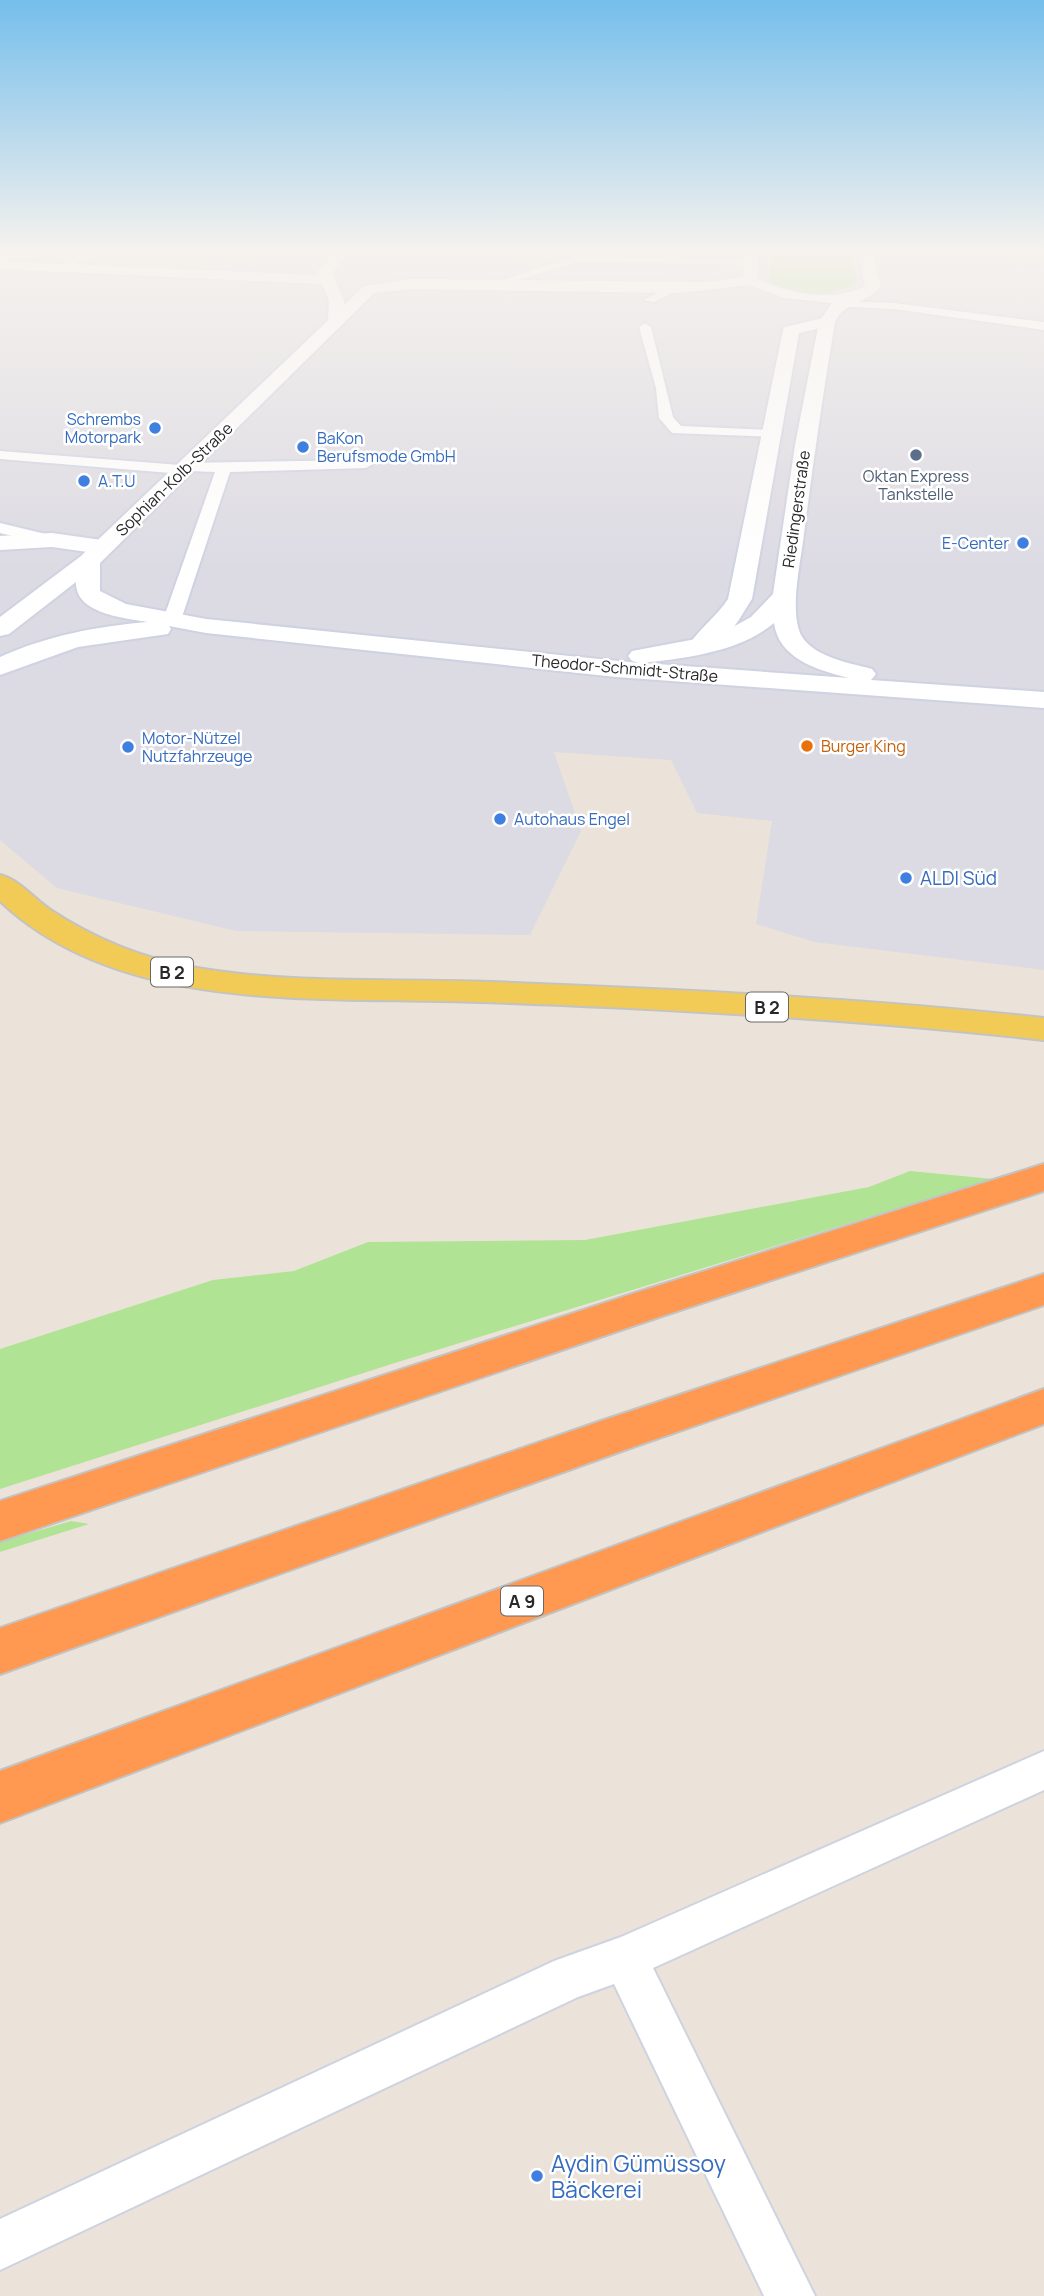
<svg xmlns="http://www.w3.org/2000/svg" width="1044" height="2296" font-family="Manrope,sans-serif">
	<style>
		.industrial { fill: #dcdae3 }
		.green { fill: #b0e394 }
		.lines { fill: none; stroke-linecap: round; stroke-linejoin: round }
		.lane-casing { stroke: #ced2e1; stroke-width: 4 }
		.street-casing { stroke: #ced2e1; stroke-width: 4 }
		.secondary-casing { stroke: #ced2e1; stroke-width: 4 }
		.primary-casing { stroke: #c3c3c3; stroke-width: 4 }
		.highway-casing { stroke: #c3c3c3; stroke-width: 4 }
		.path { stroke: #c3c3c3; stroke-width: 2; stroke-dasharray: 2.5 2; stroke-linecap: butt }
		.lane { fill: #fff; fill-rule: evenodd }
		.street { fill: #fff; fill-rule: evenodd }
		.secondary { fill: #fff; fill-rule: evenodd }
		.primary { fill: #f2cb57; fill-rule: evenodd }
		.highway { fill: #ff9850; fill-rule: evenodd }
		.shop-dot { fill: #3f7fe0; stroke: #fff; stroke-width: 2.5 }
		.service-dot { fill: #5c6f8a; stroke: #fff; stroke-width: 2.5 }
		.food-dot { fill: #e8710a; stroke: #fff; stroke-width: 2.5 }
		.labels { text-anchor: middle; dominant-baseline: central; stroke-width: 5; stroke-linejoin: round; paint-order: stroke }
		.far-shop-label { font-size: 16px; fill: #366cbe; stroke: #fff; text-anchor: start }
		.far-service-label { font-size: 16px; fill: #4e5e75; stroke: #fff }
		.far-street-label { font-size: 16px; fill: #282828; stroke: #fff }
		.far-food-label { font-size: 16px; fill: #c56008; stroke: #fff; text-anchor: start }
		.shield { fill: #fff; stroke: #686868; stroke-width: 2 }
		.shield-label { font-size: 18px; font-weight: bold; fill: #282828 }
		.shop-label { font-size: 19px; fill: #366cbe; stroke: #fff; text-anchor: start }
		.near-shop-label { font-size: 23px; fill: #366cbe; stroke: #fff; text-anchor: start }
	</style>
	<rect width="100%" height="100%" fill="#ebe3d9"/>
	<!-- industrial -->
	<path class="industrial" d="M 0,248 L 1044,248 L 1044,970 L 814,942 L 756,924 L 772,821 L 697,813 L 671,760 L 554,752 L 581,831 L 530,935 L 236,931 L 57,888 L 0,840 Z"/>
	<!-- green -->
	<g class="green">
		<path d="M 777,248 L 849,248 L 857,283 C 828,297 797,299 769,284 L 771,258 Z"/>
		<path d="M 910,1171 L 993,1179 L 398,1362 L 0,1489 L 0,1349 L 213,1280 L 294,1271 L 368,1242 L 585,1240 L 869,1187 Z"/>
		<path d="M 71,1521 L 89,1524 L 0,1552 L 0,1542 Z"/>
	</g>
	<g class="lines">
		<defs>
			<g id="lane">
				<path d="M 19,248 L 32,248 L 0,266 L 0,259 Z"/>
				<path d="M 91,248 L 104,248 L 65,271 L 56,269 Z"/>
				<path d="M 576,256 L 751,259 L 756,262 L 751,265 L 577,262 L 496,287 L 487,285 Z"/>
				<path d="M 673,285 L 677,286 L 677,290 L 654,302 L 644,300 Z"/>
				<path d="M 838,301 L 894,303 L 1044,322 L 1044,330 L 894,309 L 834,306 L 832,304 Z"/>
				<path d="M 645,323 L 651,327 L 673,417 L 681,426 L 770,430 L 777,434 L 775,437 L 672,433 L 659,418 L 656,388 L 639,327 Z"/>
				<path d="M 0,451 L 180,465 L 186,463 L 366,460 L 373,464 L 366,468 L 230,472 L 181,620 L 172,625 L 163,620 L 215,472 L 189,471 L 183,474 L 0,459 Z"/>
				<path d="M 0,523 L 58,537 L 60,540 L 52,545 L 0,533 Z"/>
				<path d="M 1044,1751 L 1044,1790 L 653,1968 L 815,2296 L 764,2296 L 614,1984 L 578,1997 L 0,2270 L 0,2219 L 554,1961 L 621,1937 Z"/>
			</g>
			<g id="street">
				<path d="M 339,248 L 354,248 L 332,273 L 344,300 L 344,323 L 336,328 L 328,323 L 329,300 L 322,284 L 0,269 L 0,261 L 317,275 L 319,269 Z"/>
				<path d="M 827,317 L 835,322 L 833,325 L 799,333 L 752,599 C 739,619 720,657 692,650 L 689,645 C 700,628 717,616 728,599 L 783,330 L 785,327 Z"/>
				<path d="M 52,533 L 102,540 L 110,542 L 113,547 L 110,552 L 102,554 L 52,547 L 0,550 L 0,536 Z"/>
			</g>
			<path id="secondary" d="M 744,248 L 758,248 L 758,278 C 787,295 836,302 865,286 L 857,248 L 871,248 L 881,286 C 869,303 845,301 835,322 C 823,393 813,463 804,534 C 801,561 789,610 801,635 C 813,657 850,663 872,669 L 876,674 L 871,680 L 1044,692 L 1044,708 L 616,677 L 206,633 L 169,626 L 171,629 L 168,634 L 78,647 L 0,675 L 0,657 C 46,636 98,626 148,622 C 125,618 75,614 76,582 L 9,634 L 0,636 L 0,617 L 81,556 L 364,286 L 411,279 L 706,282 L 743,277 ZM 748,285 L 784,298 L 832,303 L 819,322 L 795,445 L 773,594 L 751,617 L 733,627 L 696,639 L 632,651 L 628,656 L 632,661 L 639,663 L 206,619 L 126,604 L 100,591 L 100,563 L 374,293 L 411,289 L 678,293 ZM 774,623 C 779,659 817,670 849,678 L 643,663 C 686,658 740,652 774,623 Z"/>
			<path id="primary" d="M 0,875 C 20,880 35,900 52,911 C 92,937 139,957 186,966 C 286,985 390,978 491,982 C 676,989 860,998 1044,1018 L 1044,1040 C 905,1024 766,1015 627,1008 C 564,1005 502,1002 439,1001 C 295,998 113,1008 0,901 Z"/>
			<g id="highway">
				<path d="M 1044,1164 L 1044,1191 L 665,1315 L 0,1541 L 0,1501 L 635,1293 Z"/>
				<path d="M 1044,1274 L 1044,1305 L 633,1447 L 0,1674 L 0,1628 L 601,1421 Z"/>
				<path d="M 1044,1389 L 1044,1424 L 0,1823 L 0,1771 Z"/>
			</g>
		</defs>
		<!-- lane casing -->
		<use href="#lane" class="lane-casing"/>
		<!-- street casing -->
		<use href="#street" class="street-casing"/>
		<!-- secondary casing -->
		<use href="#secondary" class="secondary-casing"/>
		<!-- primary casing -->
		<use href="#primary" class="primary-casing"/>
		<!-- highway casing -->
		<use href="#highway" class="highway-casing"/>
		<!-- path -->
		<path class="path" d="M 959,248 L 965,255"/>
		<!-- lane -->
		<use href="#lane" class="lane"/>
		<!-- street -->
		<use href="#street" class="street"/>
		<!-- secondary -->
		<use href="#secondary" class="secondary"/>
		<!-- primary -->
		<use href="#primary" class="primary"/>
		<!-- highway -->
		<use href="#highway" class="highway"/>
	</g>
	<!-- sky -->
	<linearGradient id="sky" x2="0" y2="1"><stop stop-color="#75beeb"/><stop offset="0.44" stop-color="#f6f2ee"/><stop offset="1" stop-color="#f6f2ee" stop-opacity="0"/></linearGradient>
	<rect width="1044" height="569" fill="url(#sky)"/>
	<!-- markers -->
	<g class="shop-dot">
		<circle cx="155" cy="428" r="7"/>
		<circle cx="303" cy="447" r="7"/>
		<circle cx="84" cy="481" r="7"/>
		<circle cx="1023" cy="543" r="7"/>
		<circle cx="128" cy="747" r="7"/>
		<circle cx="500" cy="819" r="7"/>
		<circle cx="906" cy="878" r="7"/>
		<circle cx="537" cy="2176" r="7"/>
	</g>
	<circle class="service-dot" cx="916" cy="455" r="7"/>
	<circle class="food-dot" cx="807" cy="746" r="7"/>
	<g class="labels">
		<!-- far-shop labels -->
		<g class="far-shop-label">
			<text x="141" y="419" text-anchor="end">Schrembs<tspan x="141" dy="18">Motorpark</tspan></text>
			<text x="317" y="438">BaKon<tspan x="317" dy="18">Berufsmode GmbH</tspan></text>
			<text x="98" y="481">A.T.U</text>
			<text x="1009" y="543" text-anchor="end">E-Center</text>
			<text x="142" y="738">Motor-Nützel<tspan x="142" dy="18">Nutzfahrzeuge</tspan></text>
			<text x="514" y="819">Autohaus Engel</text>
		</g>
		<!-- far-service labels -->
		<g class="far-service-label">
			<text x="916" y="476">Oktan Express<tspan x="916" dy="18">Tankstelle</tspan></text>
		</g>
		<!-- far-street labels -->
		<g class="far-street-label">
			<text transform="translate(174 479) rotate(-44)">Sophian-Kolb-Straße</text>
			<text transform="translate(796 509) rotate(-82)">Riedingerstraße</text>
			<text transform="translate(625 668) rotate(5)">Theodor-Schmidt-Straße</text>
		</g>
		<!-- far-food labels -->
		<g class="far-food-label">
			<text x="821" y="746">Burger King</text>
		</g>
		<!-- shield labels -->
		<g class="shield">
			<rect x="151" y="957.5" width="42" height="29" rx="5"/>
			<rect x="746" y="992.5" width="42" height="29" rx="5"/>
			<rect x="501" y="1586.5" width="42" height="29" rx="5"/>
		</g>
		<g class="shield-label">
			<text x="172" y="972">B 2</text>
			<text x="767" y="1007">B 2</text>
			<text x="522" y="1601">A 9</text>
		</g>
		<!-- shop labels -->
		<g class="shop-label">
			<text x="920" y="878">ALDI Süd</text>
		</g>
		<!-- near-shop labels -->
		<g class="near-shop-label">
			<text x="551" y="2163">Aydin Gümüssoy<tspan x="551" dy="26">Bäckerei</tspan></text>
		</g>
	</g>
</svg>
